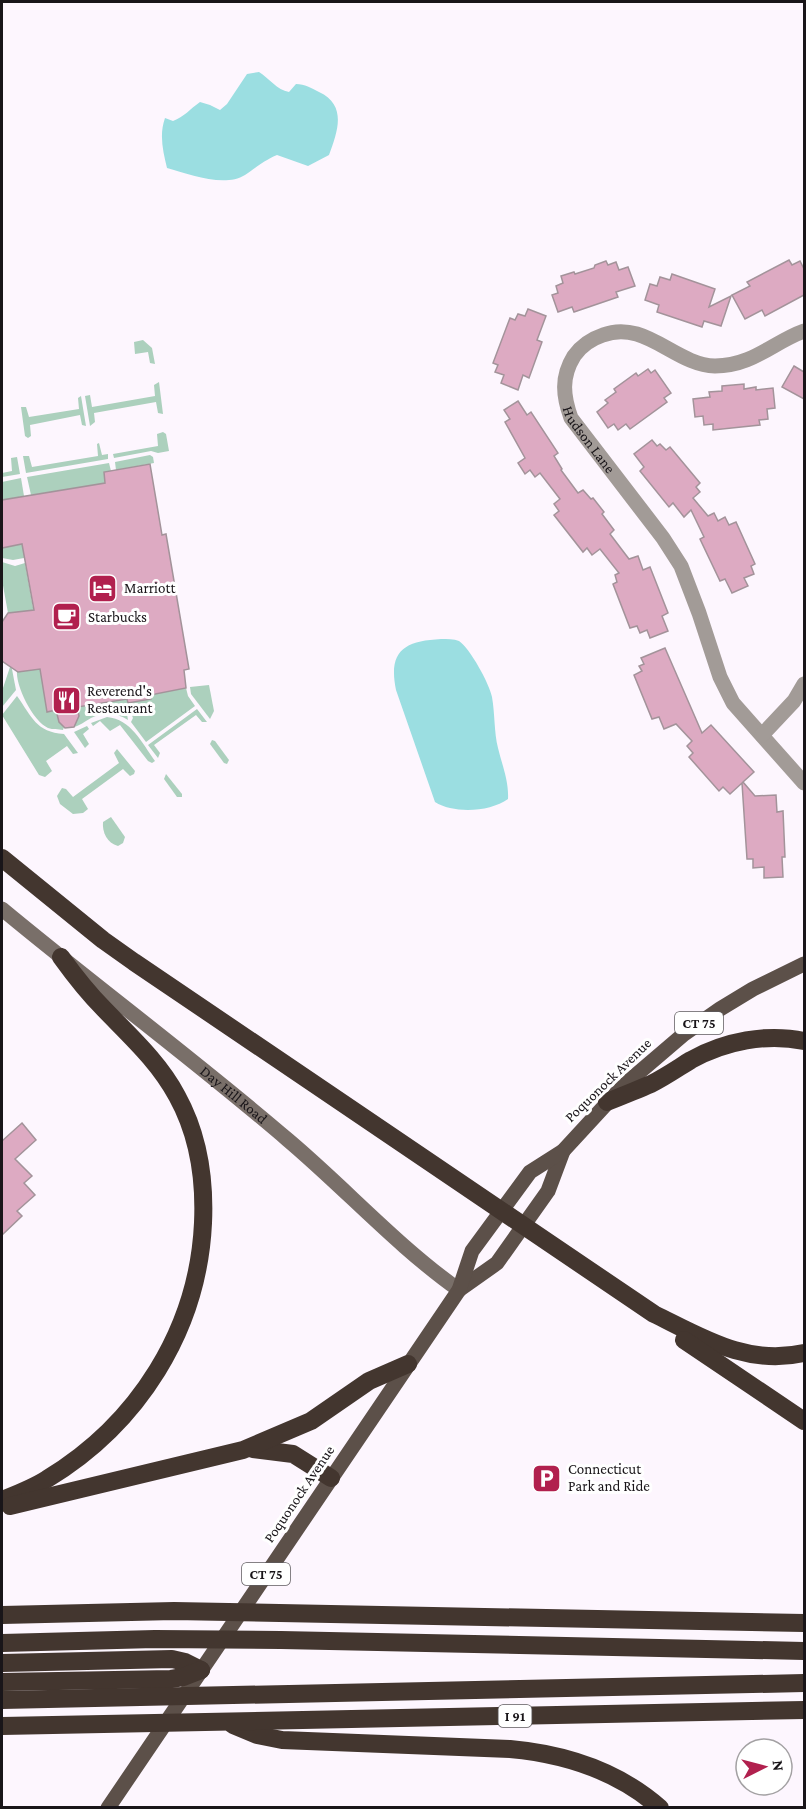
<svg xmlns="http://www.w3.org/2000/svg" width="806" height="1809" font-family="'Crimson Pro',serif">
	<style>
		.green { fill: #acd0bd }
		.water { fill: #9bdee1 }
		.building { fill: #ddaac2; stroke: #a3939a; stroke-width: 1.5 }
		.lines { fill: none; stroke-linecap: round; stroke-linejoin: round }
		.street { stroke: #a29b97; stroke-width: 15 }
		.secondary { stroke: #796f69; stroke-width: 15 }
		.primary { stroke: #5c5049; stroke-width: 15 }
		.highway { stroke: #43362f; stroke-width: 18 }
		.labels { text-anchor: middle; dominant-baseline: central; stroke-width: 6; stroke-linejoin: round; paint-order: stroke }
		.shield { fill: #fff; stroke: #5e5b5e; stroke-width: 1.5 }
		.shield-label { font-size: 14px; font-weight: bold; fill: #191519 }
		.street-label { font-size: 15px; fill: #191519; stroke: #fff }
		.poi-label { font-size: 15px; fill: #191519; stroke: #fff; text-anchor: start }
	</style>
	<rect width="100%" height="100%" fill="#fdf6fe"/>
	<!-- green -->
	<g class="green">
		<path d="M 143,340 L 152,348 L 155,364 L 150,363 L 148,352 L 135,354 L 134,342 Z"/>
		<path d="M 159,382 L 163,414 L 158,413 L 156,402 L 94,413 L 95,422 L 90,426 L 85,396 L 90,395 L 92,407 L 155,396 L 154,385 Z"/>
		<path d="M 81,396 L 86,426 L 82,425 L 80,415 L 30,425 L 31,436 L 28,438 L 25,436 L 21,407 L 26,407 L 29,417 L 79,409 L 78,398 Z"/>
		<path d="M 163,432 L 166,434 L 169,451 L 158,453 L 151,451 L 114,458 L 113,454 L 158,446 L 157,434 Z"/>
		<path d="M 99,443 L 102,455 L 108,454 L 108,459 L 26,473 L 23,456 L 29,456 L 32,467 L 98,456 L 97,444 Z"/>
		<path d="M 150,455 L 153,457 L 154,463 L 116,470 L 115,462 Z"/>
		<path d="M 17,457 L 20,474 L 2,477 L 2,473 L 12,471 L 11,458 Z"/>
		<path d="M 109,463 L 111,471 L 104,472 L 105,483 L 31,495 L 27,477 Z"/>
		<path d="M 21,478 L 24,496 L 2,500 L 2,482 Z"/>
		<path d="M 33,542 L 35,556 L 13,560 L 2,558 L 2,548 Z"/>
		<path d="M 2,562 L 15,566 L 25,563 L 34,613 L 22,631 L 8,613 L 2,580 Z"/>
		<path d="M 11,664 L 16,690 L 2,707 L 2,691 Z"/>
		<path d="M 40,666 L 48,712 L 56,710 L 64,727 L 63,730 C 58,729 53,730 48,728 C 33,721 15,686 17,669 Z"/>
		<path d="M 209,685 L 214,711 L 210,719 L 191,694 L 190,687 Z"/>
		<path d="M 186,688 L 188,696 L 195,706 L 146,742 L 131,722 L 133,718 L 131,713 L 108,704 L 108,702 L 127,699 L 128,703 L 151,699 L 150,695 Z"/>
		<path d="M 17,696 C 32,717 36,732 64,734 L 78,753 L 73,754 L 67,746 L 46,761 L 52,771 L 45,777 L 39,775 L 2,715 Z"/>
		<path d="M 105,702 L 107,708 L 127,714 L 128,720 C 117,713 103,712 91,718 C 84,722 81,725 74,727 L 77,707 Z"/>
		<path d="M 197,709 L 207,722 L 202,722 L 196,715 L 154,745 L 160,753 L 158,758 L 148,745 Z"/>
		<path d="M 107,717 C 131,719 142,743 155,761 L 152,763 L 148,761 L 120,725 L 110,731 L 100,721 L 93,726 L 91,723 Z"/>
		<path d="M 87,726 L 89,729 L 83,734 L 89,744 L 85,748 L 74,732 Z"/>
		<path d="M 212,740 L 215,741 L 229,760 L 227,764 L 224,763 L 210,744 Z"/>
		<path d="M 117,749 L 135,771 L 134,774 L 130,776 L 123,769 L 82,799 L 88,809 L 83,813 L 73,814 L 60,804 L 57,796 L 62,788 L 66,789 L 73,797 L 119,763 L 114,753 Z"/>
		<path d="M 166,774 L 182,794 L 182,797 L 177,797 L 164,779 Z"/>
		<path d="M 111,817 L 125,837 L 123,843 L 118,846 C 107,843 102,832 103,822 Z"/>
	</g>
	<!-- water -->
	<g class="water">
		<path d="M 259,72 C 269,78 277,90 289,92 L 296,84 C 305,84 311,88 319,92 C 347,105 338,131 329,155 L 308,166 L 277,155 C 263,161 257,167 245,175 C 224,188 189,174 167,168 C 163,151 159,135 165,118 L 173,121 C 184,117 190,109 200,102 L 210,105 L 220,110 L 227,104 L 247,74 Z"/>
		<path d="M 441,639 C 447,639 454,639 459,641 C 470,648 490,685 492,697 C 495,714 494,732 498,748 C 502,765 509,781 508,799 C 490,812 454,814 435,802 L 396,690 C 388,651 404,641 441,639 Z"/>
	</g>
	<!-- building -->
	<g class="building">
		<path d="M 789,260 L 792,265 L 800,261 L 804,269 L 804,295 L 765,316 L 762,310 L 745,319 L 732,295 L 750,286 L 747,282 Z"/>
		<path d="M 606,261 L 608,265 L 616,262 L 619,270 L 628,267 L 635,286 L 616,292 L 618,297 L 574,312 L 572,307 L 558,312 L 552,295 L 558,293 L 556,286 L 563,283 L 561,276 L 574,272 L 575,274 L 594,268 L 595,265 Z"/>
		<path d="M 672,274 L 715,289 L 709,307 L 731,296 L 721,326 L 704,321 L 702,327 L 657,312 L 659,305 L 645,300 L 650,284 L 657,286 L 660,277 L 670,280 Z"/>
		<path d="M 528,309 L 546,316 L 537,340 L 542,342 L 529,378 L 523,375 L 518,390 L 501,383 L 504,375 L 495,372 L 498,365 L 493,363 L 510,318 L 515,320 L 518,314 L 525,316 Z"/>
		<path d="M 794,366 L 804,372 L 804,399 L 782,387 Z"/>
		<path d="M 648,369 L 651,373 L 655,370 L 671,393 L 664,398 L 667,402 L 630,429 L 626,424 L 618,430 L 614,424 L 608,428 L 597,412 L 608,403 L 605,400 L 616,392 L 614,389 L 636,373 L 638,376 Z"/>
		<path d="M 744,384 L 744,389 L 756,387 L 756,390 L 773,388 L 775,408 L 767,409 L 768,419 L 759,420 L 760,425 L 713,430 L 713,424 L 704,425 L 703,416 L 695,417 L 693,399 L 710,397 L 709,392 L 722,391 L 722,386 Z"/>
		<path d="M 518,401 L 527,415 L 531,412 L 558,453 L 554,456 L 562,469 L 561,470 L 578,493 L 583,490 L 591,499 L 593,498 L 604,512 L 602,514 L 614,530 L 610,534 L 629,559 L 638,556 L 643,570 L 650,567 L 668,613 L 662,616 L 668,631 L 650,638 L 647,630 L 640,633 L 637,626 L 630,628 L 613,584 L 617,582 L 615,575 L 619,573 L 600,549 L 592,555 L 587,548 L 583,552 L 554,515 L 559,511 L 554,504 L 560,499 L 540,473 L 535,477 L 530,470 L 525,474 L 518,463 L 525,458 L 505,422 L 510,419 L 504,410 Z"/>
		<path d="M 652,440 L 657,446 L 660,444 L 666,450 L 670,447 L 700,483 L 696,487 L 700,492 L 693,498 L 708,516 L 714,513 L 718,521 L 725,517 L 729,525 L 736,522 L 755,564 L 751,566 L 754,574 L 744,578 L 748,586 L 732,593 L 725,579 L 720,581 L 700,539 L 704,537 L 691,510 L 684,517 L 673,503 L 669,507 L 640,471 L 644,467 L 634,454 Z"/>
		<path d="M 150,464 L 162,535 L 166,534 L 189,669 L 184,670 L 186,688 L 150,695 L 151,699 L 128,703 L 127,699 L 77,707 L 79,716 L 74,727 L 65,728 L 59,722 L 56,710 L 47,712 L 40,669 L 18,672 L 2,661 L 2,622 L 8,613 L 34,610 L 22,544 L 2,548 L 2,500 L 105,483 L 104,472 Z"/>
		<path d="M 665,648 L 702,733 L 711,725 L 754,772 L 743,782 L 755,796 L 776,795 L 777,812 L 783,811 L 785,857 L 782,857 L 783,877 L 764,878 L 764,867 L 753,868 L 753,859 L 747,859 L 742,783 L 730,794 L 723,787 L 719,791 L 689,757 L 693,753 L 687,746 L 692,741 L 676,724 L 664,729 L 659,717 L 652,719 L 634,675 L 642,671 L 639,666 L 644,664 L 641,658 Z"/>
		<path d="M 22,1123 L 36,1140 L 15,1159 L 32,1176 L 24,1183 L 35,1195 L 17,1211 L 22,1216 L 2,1235 L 2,1141 Z"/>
	</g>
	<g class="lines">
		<!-- street -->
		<g class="street">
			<path id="s1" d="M 804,331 C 773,342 753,366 715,366 C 675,365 645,319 603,335 C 591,339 581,346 574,356 C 561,377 563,396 571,418 L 663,538 L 681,566 L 699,613 L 720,677 L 733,703 L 804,783"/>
			<path d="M 762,735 L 794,701 L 804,684"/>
		</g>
		<!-- secondary -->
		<path class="secondary" id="s2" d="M 2,909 C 96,987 195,1060 288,1140 C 346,1189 397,1246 459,1290"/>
		<!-- primary -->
		<g class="primary">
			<path d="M 459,1290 L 497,1263 L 548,1191 L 563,1151"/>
			<path d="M 108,1808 L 459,1290 L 472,1251 L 530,1172 L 563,1151 L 622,1087 L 684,1034 L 720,1009 L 753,989 L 804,964"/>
		</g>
		<!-- highway -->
		<g class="highway">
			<path d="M 2,858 L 103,940 L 134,962 L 654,1314 C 703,1338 747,1366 804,1353"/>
			<path d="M 607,1102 C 622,1096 637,1090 651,1084 C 665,1077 678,1068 691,1060 C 725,1041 767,1033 804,1041"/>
			<path d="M 684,1340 L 804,1421"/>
			<path d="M 253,1449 L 293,1454 L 331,1478"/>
			<path d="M 2,1500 C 17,1494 33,1488 47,1479 C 138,1424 198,1330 203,1223 C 205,1179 198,1134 177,1096 C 159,1062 130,1036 104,1009 C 88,993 74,975 61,957"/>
			<path d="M 10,1506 L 243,1450 L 311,1421 L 369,1381 L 408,1364"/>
			<path d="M 2,1615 L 174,1611 L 804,1623"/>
			<path d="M 2,1643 L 155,1639 L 281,1640 L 804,1651"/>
			<path d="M 2,1663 L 172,1659 L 185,1662 L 201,1670"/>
			<path d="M 2,1682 L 171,1679 L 183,1677 L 201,1670"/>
			<path d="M 2,1700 L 804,1683"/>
			<path d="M 233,1725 L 257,1735 L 282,1740 L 510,1749 C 565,1754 618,1771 660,1808"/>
			<path d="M 2,1726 L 804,1710"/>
		</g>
	</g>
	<!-- icons -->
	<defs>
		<symbol id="hotel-square" viewBox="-11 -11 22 22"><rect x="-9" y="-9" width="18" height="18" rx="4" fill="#b1204e" stroke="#fff"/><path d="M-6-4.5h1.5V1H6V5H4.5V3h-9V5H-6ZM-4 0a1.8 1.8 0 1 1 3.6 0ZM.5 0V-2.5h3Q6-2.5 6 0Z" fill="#fff"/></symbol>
		<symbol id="cafe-square" viewBox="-11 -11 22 22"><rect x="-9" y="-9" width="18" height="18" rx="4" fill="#b1204e" stroke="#fff"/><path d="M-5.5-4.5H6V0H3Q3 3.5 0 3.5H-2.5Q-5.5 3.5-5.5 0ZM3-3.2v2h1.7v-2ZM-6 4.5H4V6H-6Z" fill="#fff"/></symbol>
		<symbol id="restaurant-square" viewBox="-11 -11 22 22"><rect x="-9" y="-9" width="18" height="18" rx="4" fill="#b1204e" stroke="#fff"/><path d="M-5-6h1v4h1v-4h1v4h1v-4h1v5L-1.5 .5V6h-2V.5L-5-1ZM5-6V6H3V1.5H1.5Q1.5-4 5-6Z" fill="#fff"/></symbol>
		<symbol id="parking-square" viewBox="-11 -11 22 22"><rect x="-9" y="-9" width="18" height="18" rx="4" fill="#b1204e" stroke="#fff"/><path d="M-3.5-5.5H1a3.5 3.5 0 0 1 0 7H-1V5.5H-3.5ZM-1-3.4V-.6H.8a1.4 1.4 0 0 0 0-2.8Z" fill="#fff"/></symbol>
	</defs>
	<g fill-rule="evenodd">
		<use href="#hotel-square" x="86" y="572" width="33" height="33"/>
		<use href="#cafe-square" x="50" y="600" width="33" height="33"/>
		<use href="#restaurant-square" x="50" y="684" width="33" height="33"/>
		<use href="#parking-square" x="530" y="1462" width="33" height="33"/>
	</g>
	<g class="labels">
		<!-- shield labels -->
		<g class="shield">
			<rect x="675" y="1012" width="48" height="22" rx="4.5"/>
			<rect x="242" y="1563" width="48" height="22" rx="4.5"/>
			<rect x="498.5" y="1705" width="33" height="22" rx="4.5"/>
		</g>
		<g class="shield-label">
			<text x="699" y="1023">CT 75</text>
			<text x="266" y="1574">CT 75</text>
			<text x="515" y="1716">I 91</text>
		</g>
		<!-- street labels -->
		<g class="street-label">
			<text stroke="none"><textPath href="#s1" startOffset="345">Hudson Lane</textPath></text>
			<text transform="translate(608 1080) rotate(-44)">Poquonock Avenue</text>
			<text stroke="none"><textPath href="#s2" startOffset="297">Day Hill Road</textPath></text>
			<text transform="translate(299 1494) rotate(-56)">Poquonock Avenue</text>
		</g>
		<!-- poi labels -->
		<g class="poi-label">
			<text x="124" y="588">Marriott</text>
			<text x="88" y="617">Starbucks</text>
			<text x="87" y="691">Reverend's<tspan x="87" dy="17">Restaurant</tspan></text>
			<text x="568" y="1469">Connecticut<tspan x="568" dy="17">Park and Ride</tspan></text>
		</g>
	</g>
	<!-- border -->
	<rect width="806" height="1809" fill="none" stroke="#191519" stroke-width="6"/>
	<!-- north arrow -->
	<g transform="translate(764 1767) rotate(84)"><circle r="28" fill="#ffffff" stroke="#a3a1a3" stroke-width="1.5"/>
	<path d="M0-4.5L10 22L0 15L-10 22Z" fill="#b1204e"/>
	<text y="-9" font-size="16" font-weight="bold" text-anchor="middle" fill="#191519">N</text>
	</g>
</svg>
